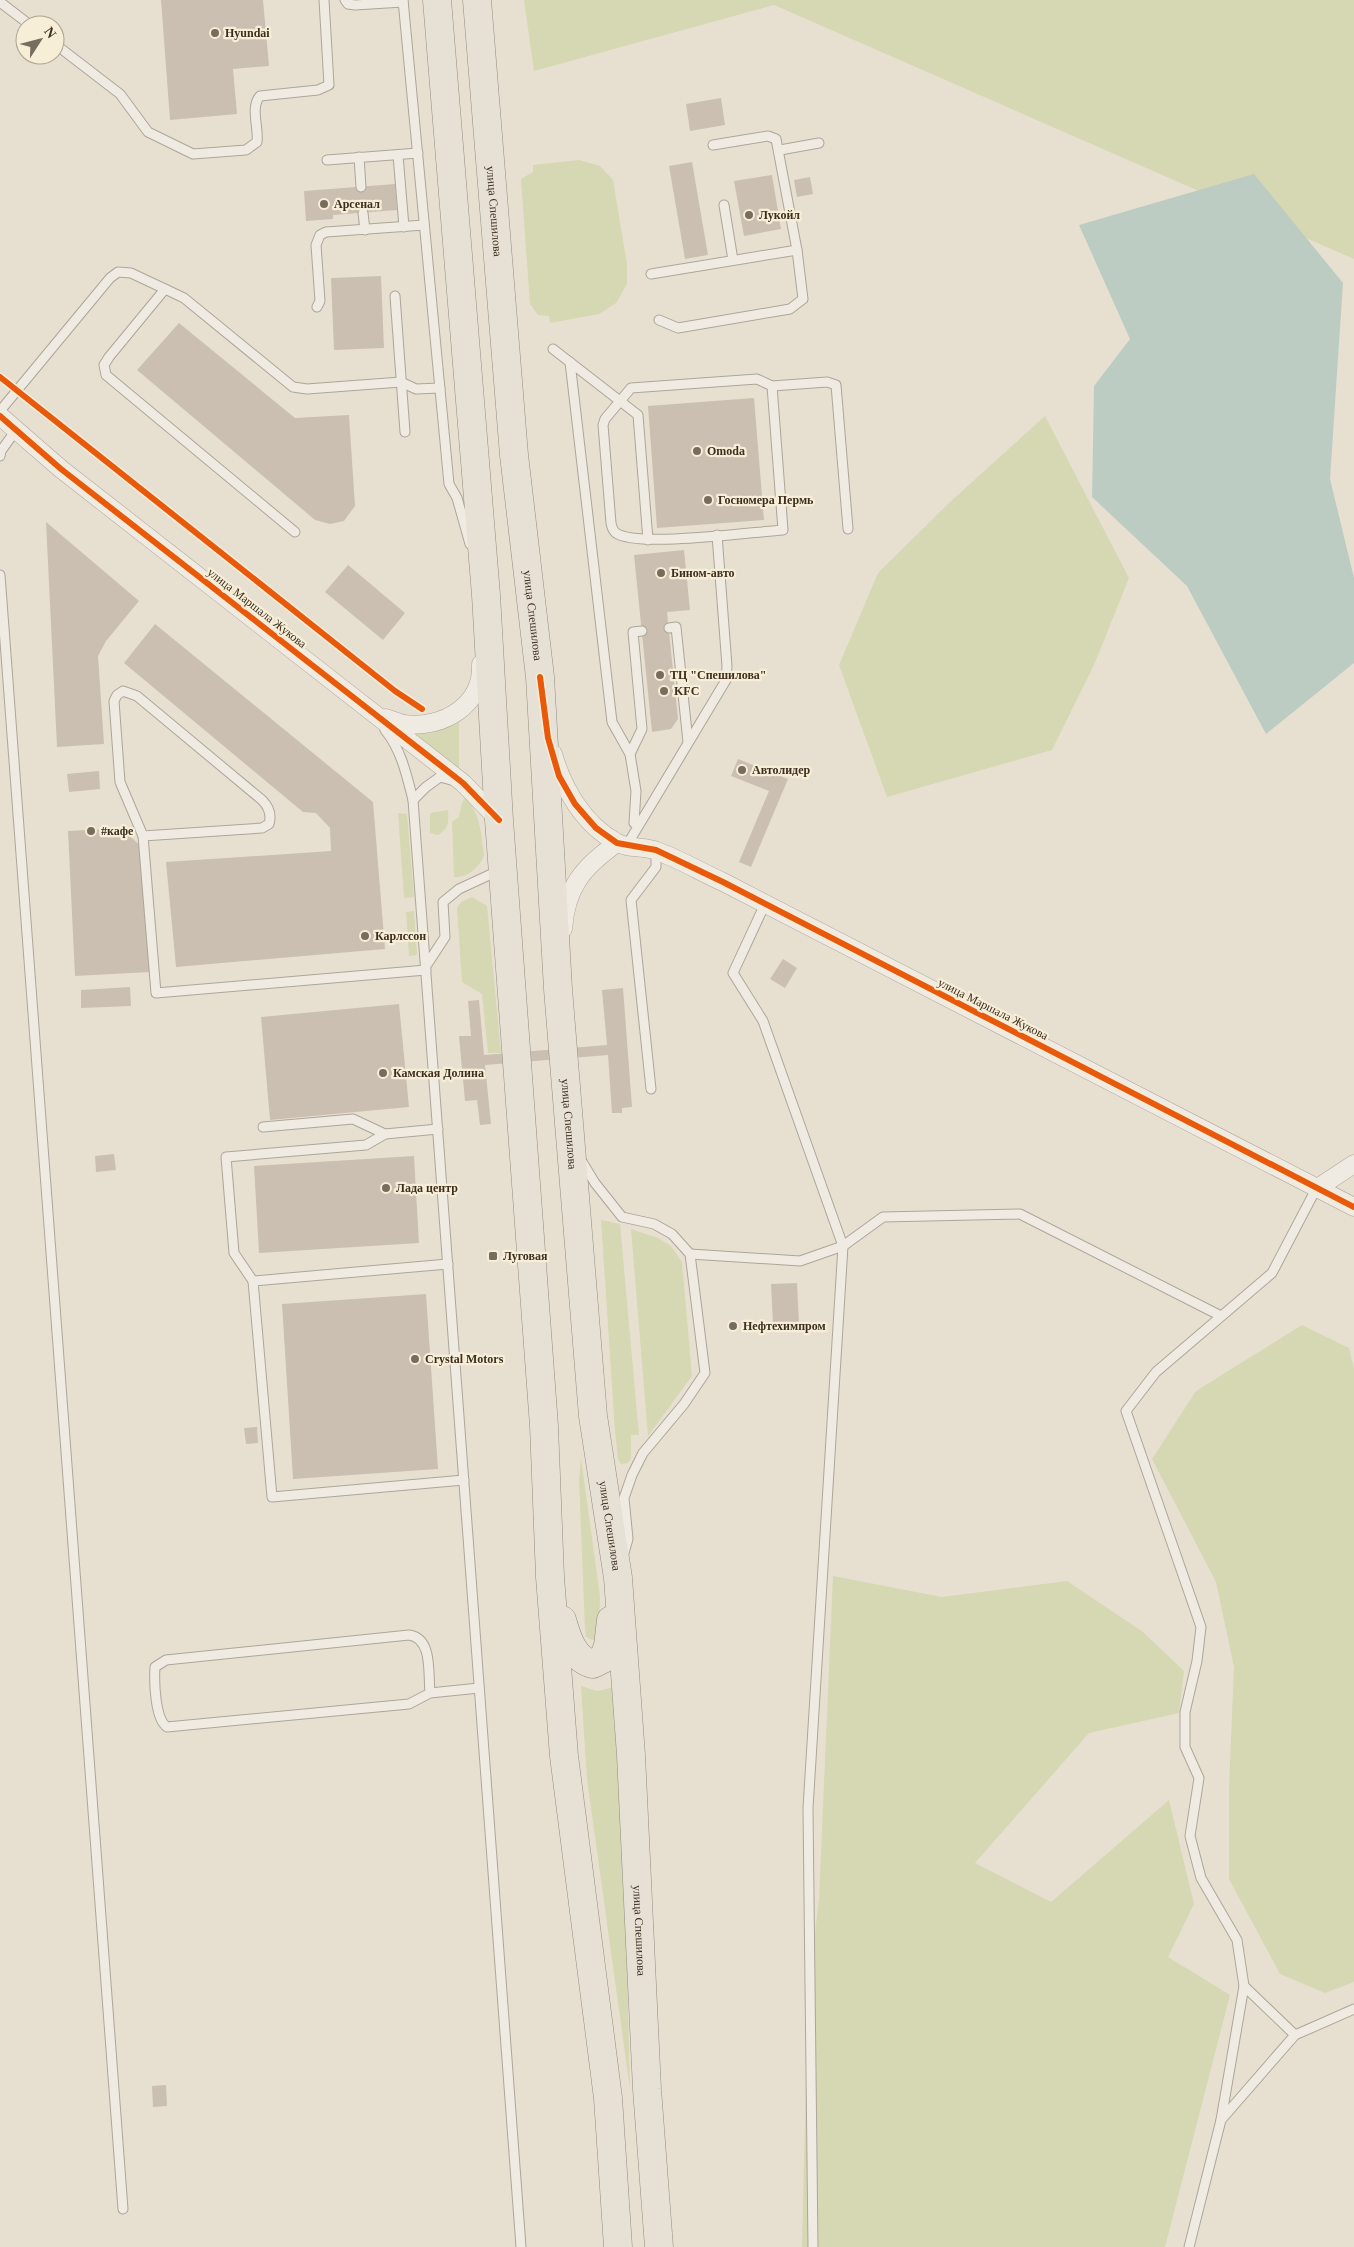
<svg xmlns="http://www.w3.org/2000/svg" width="1354" height="2247" font-family="Georgia,serif">
	<style>
		.green { fill: #d6d7b3 }
		.water { fill: #bcccc2 }
		.building { fill: #cbbfb2 }
		.lines { fill: none; stroke-linecap: round; stroke-linejoin: round }
		.lane-casing { stroke: #ada599; stroke-width: 11 }
		.street-casing { stroke: #ada599; stroke-width: 19 }
		.primary-casing { stroke: #928b80; stroke-width: 29 }
		.lane { stroke: #efebe3; stroke-width: 9 }
		.street { stroke: #efebe3; stroke-width: 18 }
		.primary { stroke: #e6e1d4; stroke-width: 28 }
		.cycleway-casing { stroke: #f7eed8; stroke-width: 9 }
		.cycleway { stroke: #e8590c; stroke-width: 6 }
		.poi-dot { fill: #786c5e; stroke: #f7eed8; stroke-width: 2 }
		.labels { text-anchor: middle; dominant-baseline: central; stroke-width: 4.5; stroke-linejoin: round; paint-order: stroke }
		.poi-label { font-size: 12px; font-weight: bold; fill: #3d2e20; stroke: #f7eed8; text-anchor: start }
		.street-label { font-size: 12px; fill: #3d2e20; stroke: #f7eed8 }
	</style>
	<rect width="100%" height="100%" fill="#e7e0d1"/>
	<!-- green -->
	<g class="green">
		<path d="M 524,0 L 1354,0 L 1354,259 L 774,5 L 534,71 Z"/>
		<path d="M 579,160 L 600,166 L 613,180 L 627,264 L 627,284 L 616,303 L 599,314 L 550,323 L 549,316 L 538,315 L 530,304 L 521,179 L 533,172 L 533,165 Z"/>
		<path d="M 1045,416 L 1129,578 L 1094,665 L 1052,750 L 887,797 L 839,665 L 878,573 L 950,502 Z"/>
		<path d="M 459,722 L 459,769 L 410,733 L 430,733 Z"/>
		<path d="M 465,797 C 481,814 481,834 484,856 C 479,867 468,878 454,877 L 452,822 L 459,817 L 462,803 Z"/>
		<path d="M 448,810 C 449,823 449,828 438,835 L 430,833 L 430,813 Z"/>
		<path d="M 398,813 L 407,814 L 414,897 L 404,898 Z"/>
		<path d="M 472,897 L 487,906 L 501,1053 L 488,1053 L 482,994 L 462,982 L 457,908 L 461,902 Z"/>
		<path d="M 414,911 L 417,955 L 409,956 L 406,912 Z"/>
		<path d="M 601,1220 L 620,1224 L 639,1435 L 631,1435 L 631,1458 L 628,1463 L 621,1464 L 618,1459 L 615,1431 Z"/>
		<path d="M 631,1229 L 658,1238 L 671,1246 L 682,1262 L 692,1376 L 648,1436 Z"/>
		<path d="M 1302,1325 L 1349,1348 L 1354,1369 L 1354,1982 L 1325,1993 L 1280,1974 L 1229,1879 L 1229,1786 L 1234,1667 L 1216,1582 L 1152,1459 L 1196,1391 Z"/>
		<path d="M 581,1458 L 600,1596 L 599,1638 L 595,1641 L 586,1637 L 585,1629 L 579,1480 Z"/>
		<path d="M 833,1576 L 942,1597 L 1067,1581 L 1143,1632 L 1184,1671 L 1179,1713 L 1089,1733 L 975,1863 L 1051,1902 L 1169,1800 L 1194,1904 L 1168,1957 L 1230,1995 L 1165,2247 L 802,2247 L 808,1992 L 819,1899 Z"/>
		<path d="M 581,1686 L 597,1691 L 615,1687 L 622,1768 L 630,2089 L 587,1779 Z"/>
	</g>
	<!-- water -->
	<path class="water" d="M 1254,174 L 1343,283 L 1330,479 L 1354,578 L 1354,663 L 1266,734 L 1187,586 L 1092,497 L 1094,386 L 1130,339 L 1079,225 Z"/>
	<!-- building -->
	<g class="building">
		<path d="M 161,0 L 263,0 L 269,66 L 233,69 L 237,114 L 170,120 Z"/>
		<path d="M 721,98 L 725,125 L 690,131 L 686,104 Z"/>
		<path d="M 692,162 L 708,255 L 685,259 L 669,166 Z"/>
		<path d="M 772,175 L 781,229 L 744,236 L 734,181 Z"/>
		<path d="M 810,177 L 813,194 L 797,197 L 794,180 Z"/>
		<path d="M 395,184 L 397,210 L 333,215 L 333,219 L 306,221 L 304,191 Z"/>
		<path d="M 381,276 L 384,348 L 334,350 L 331,278 Z"/>
		<path d="M 179,323 L 295,418 L 349,415 L 355,506 L 344,521 L 330,524 L 315,520 L 137,370 Z"/>
		<path d="M 754,398 L 764,520 L 657,528 L 648,406 Z"/>
		<path d="M 46,522 L 139,601 L 106,641 L 98,656 L 104,744 L 57,747 Z"/>
		<path d="M 684,550 L 690,610 L 667,612 L 678,719 L 671,729 L 652,732 L 634,555 Z"/>
		<path d="M 348,565 L 405,613 L 383,640 L 325,592 Z"/>
		<path d="M 155,624 L 373,802 L 385,949 L 176,967 L 166,862 L 331,851 L 330,828 L 316,813 L 303,812 L 124,663 Z"/>
		<path d="M 738,759 L 788,779 L 751,867 L 739,862 L 769,791 L 731,776 Z"/>
		<path d="M 99,771 L 100,789 L 69,792 L 67,774 Z"/>
		<path d="M 121,828 L 144,849 L 150,972 L 75,976 L 68,831 Z"/>
		<path d="M 783,959 L 797,968 L 785,988 L 770,979 Z"/>
		<path d="M 130,987 L 131,1006 L 81,1008 L 81,990 Z"/>
		<path d="M 623,988 L 632,1107 L 622,1108 L 622,1113 L 612,1113 L 608,1055 L 485,1065 L 491,1124 L 480,1125 L 477,1100 L 465,1101 L 459,1036 L 471,1036 L 468,1001 L 479,1000 L 484,1055 L 607,1045 L 602,990 Z"/>
		<path d="M 399,1004 L 409,1107 L 270,1120 L 261,1017 Z"/>
		<path d="M 114,1154 L 116,1170 L 96,1172 L 95,1156 Z"/>
		<path d="M 414,1156 L 419,1243 L 259,1253 L 254,1166 Z"/>
		<path d="M 797,1283 L 799,1323 L 773,1324 L 771,1284 Z"/>
		<path d="M 426,1294 L 438,1469 L 293,1479 L 282,1304 Z"/>
		<path d="M 257,1427 L 258,1443 L 246,1444 L 244,1428 Z"/>
		<path d="M 166,2085 L 167,2106 L 153,2107 L 152,2086 Z"/>
	</g>
	<g class="lines">
		<defs>
			<g id="lane">
				<path d="M 345,0 L 348,4 L 355,5 L 403,2"/>
				<path d="M 403,0 L 449,484 L 457,498 L 470,544"/>
				<path d="M 0,2 L 30,25"/>
				<path d="M 55,44 L 120,94 L 148,132 L 193,154 L 246,150 L 257,142 C 259,128 250,107 260,96 L 318,90 L 329,85 L 324,0"/>
				<path d="M 780,150 L 819,143"/>
				<path d="M 398,155 L 404,227"/>
				<path d="M 359,157 L 361,187"/>
				<path d="M 327,160 L 418,153"/>
				<path d="M 724,205 L 733,260"/>
				<path d="M 363,213 L 365,230"/>
				<path d="M 651,274 L 797,250"/>
				<path d="M 395,296 L 405,432"/>
				<path d="M 317,307 L 320,301 L 316,245 L 320,235 L 326,232 L 424,225"/>
				<path d="M 659,320 L 678,328 L 790,309 L 803,299 L 797,250 L 776,139 L 768,136 L 713,145"/>
				<path d="M 553,349 L 638,415 L 648,540"/>
				<path d="M 570,362 L 612,722 L 630,754 L 636,791 L 634,823"/>
				<path d="M 757,379 L 772,386 L 783,530 C 752,532 637,548 616,533 C 612,530 612,527 611,523 L 603,425 L 605,419 L 631,388 Z"/>
				<path d="M 772,386 L 827,382 L 836,385 L 848,529"/>
				<path d="M 0,411 L 110,278 L 118,272 L 131,273 L 165,289"/>
				<path d="M 0,456 L 1,451 L 16,430"/>
				<path d="M 295,532 L 106,375 L 104,365 L 109,357 L 165,289 L 184,298 L 293,387 L 307,389 L 401,382 L 416,389 L 440,388"/>
				<path d="M 0,575 L 123,2209"/>
				<path d="M 669,628 L 676,627 L 688,742"/>
				<path d="M 123,691 L 137,696 L 262,800 C 268,806 272,814 269,824 L 262,828 L 143,836 L 120,782 L 114,701 L 117,695 Z"/>
				<path d="M 385,730 C 401,749 407,776 413,800 L 521,2247"/>
				<path d="M 630,754 L 642,729 L 633,632 L 642,631"/>
				<path d="M 413,800 L 426,787 L 440,777 L 451,780"/>
				<path d="M 143,836 L 156,993 L 426,970"/>
				<path d="M 627,845 L 726,680 L 727,666 L 717,535"/>
				<path d="M 765,904 L 733,973 L 763,1021 L 843,1246 L 808,1808 L 813,2247"/>
				<path d="M 426,966 L 445,937 L 443,902 L 459,889 L 500,870"/>
				<path d="M 651,1089 L 631,900 L 656,867 L 656,850"/>
				<path d="M 263,1127 L 353,1119 L 385,1134 L 438,1129"/>
				<path d="M 581,1160 L 595,1183 L 622,1217 L 654,1224 L 672,1234 L 690,1254 L 705,1373 L 684,1404 L 643,1453 L 632,1475 L 624,1498 L 628,1539 L 624,1553"/>
				<path d="M 690,1254 L 800,1261 L 843,1246 L 883,1217 L 1020,1214 L 1221,1316"/>
				<path d="M 448,1264 L 253,1281 L 272,1497 L 464,1480"/>
				<path d="M 253,1281 L 234,1253 L 226,1157 L 366,1145 L 385,1134"/>
				<path d="M 430,1693 L 409,1704 L 167,1727 C 155,1719 154,1682 155,1667 L 166,1660 L 409,1635 C 433,1638 428,1674 430,1693 L 479,1688"/>
				<path d="M 1244,1986 L 1295,2035"/>
				<path d="M 1221,2120 L 1244,1986 L 1237,1940 L 1201,1878 L 1190,1836 L 1199,1778 L 1185,1747 L 1185,1712 L 1197,1661 L 1201,1627 L 1126,1411 L 1156,1372 L 1272,1273 L 1316,1189"/>
				<path d="M 1189,2247 L 1221,2120 L 1295,2035 L 1354,2009"/>
			</g>
			<g id="street">
				<path d="M 0,416 L 61,469 L 463,783 L 499,820"/>
				<path d="M 386,718 C 392,720 398,723 404,724 C 443,729 483,705 481,664"/>
				<path d="M 553,754 C 563,788 583,824 616,842 C 627,849 644,846 657,851 C 679,859 701,872 723,882 L 1354,1207"/>
				<path d="M 563,929 C 566,887 583,867 617,843"/>
				<path d="M 1316,1189 L 1354,1164"/>
			</g>
			<g id="primary">
				<path d="M 437,0 L 486,595 L 499,820 L 544,1426 L 550,1577 L 564,1756 L 608,2098 L 618,2247"/>
				<path id="s1" d="M 477,0 L 514,455 L 540,677 L 558,989 L 593,1416 L 618,1578 L 631,1755 L 647,2089 L 659,2247"/>
				<path d="M 562,1620 C 567,1638 574,1660 593,1664 L 603,1659 L 608,1646 L 611,1620"/>
			</g>
		</defs>
		<!-- lane casing -->
		<use href="#lane" class="lane-casing"/>
		<!-- street casing -->
		<use href="#street" class="street-casing"/>
		<!-- primary casing -->
		<use href="#primary" class="primary-casing"/>
		<!-- lane -->
		<use href="#lane" class="lane"/>
		<!-- street -->
		<use href="#street" class="street"/>
		<!-- primary -->
		<use href="#primary" class="primary"/>
		<defs>
			<g id="cycleway">
				<path d="M 0,377 L 395,691 L 422,709"/>
				<path d="M 0,416 L 61,469 L 463,783 L 499,820"/>
				<path d="M 540,677 L 548,738 L 559,776 L 575,804 L 596,828 L 617,843 L 656,850 L 723,882 L 1354,1207"/>
			</g>
		</defs>
		<!-- cycleway casing -->
		<use href="#cycleway" class="cycleway-casing"/>
		<!-- cycleway -->
		<use href="#cycleway" class="cycleway"/>
	</g>
	<!-- markers -->
	<g class="poi-dot">
		<circle cx="215" cy="33" r="5"/>
		<circle cx="324" cy="204" r="5"/>
		<circle cx="749" cy="215" r="5"/>
		<circle cx="697" cy="451" r="5"/>
		<circle cx="708" cy="500" r="5"/>
		<circle cx="661" cy="573" r="5"/>
		<circle cx="660" cy="675" r="5"/>
		<circle cx="664" cy="691" r="5"/>
		<circle cx="742" cy="770" r="5"/>
		<circle cx="91" cy="831" r="5"/>
		<circle cx="365" cy="936" r="5"/>
		<circle cx="383" cy="1073" r="5"/>
		<circle cx="386" cy="1188" r="5"/>
		<rect x="488" y="1251" width="10" height="10" rx="2.5"/>
		<circle cx="733" cy="1326" r="5"/>
		<circle cx="415" cy="1359" r="5"/>
	</g>
	<g class="labels">
		<!-- poi labels -->
		<g class="poi-label">
			<text x="225" y="33">Hyundai</text>
			<text x="334" y="204">Арсенал</text>
			<text x="759" y="215">Лукойл</text>
			<text x="707" y="451">Omoda</text>
			<text x="718" y="500">Госномера Пермь</text>
			<text x="671" y="573">Бином-авто</text>
			<text x="670" y="675">ТЦ "Спешилова"</text>
			<text x="674" y="691">KFC</text>
			<text x="752" y="770">Автолидер</text>
			<text x="101" y="831">#кафе</text>
			<text x="375" y="936">Карлссон</text>
			<text x="393" y="1073">Камская Долина</text>
			<text x="396" y="1188">Лада центр</text>
			<text x="503" y="1256">Луговая</text>
			<text x="743" y="1326">Нефтехимпром</text>
			<text x="425" y="1359">Crystal Motors</text>
		</g>
		<!-- street labels -->
		<g class="street-label">
			<text stroke="none"><textPath href="#s1" startOffset="212">улица Спешилова</textPath></text>
			<text transform="translate(257 608) rotate(38)">улица Маршала Жукова</text>
			<text stroke="none"><textPath href="#s1" startOffset="618">улица Спешилова</textPath></text>
			<text transform="translate(993 1009) rotate(27)">улица Маршала Жукова</text>
			<text stroke="none"><textPath href="#s1" startOffset="1128">улица Спешилова</textPath></text>
			<text stroke="none"><textPath href="#s1" startOffset="1532">улица Спешилова</textPath></text>
			<text stroke="none"><textPath href="#s1" startOffset="1938">улица Спешилова</textPath></text>
		</g>
	</g>
	<!-- north arrow -->
	<g transform="translate(40 40) rotate(54)"><circle r="24" fill="#f7eed8" stroke="#ada18e"/>
	<path d="M0-4L9 19L0 12L-9 19Z" fill="#786c5e"/>
	<text y="-8" font-size="14" font-weight="bold" text-anchor="middle" fill="#3d2e20">N</text>
	</g>
</svg>
